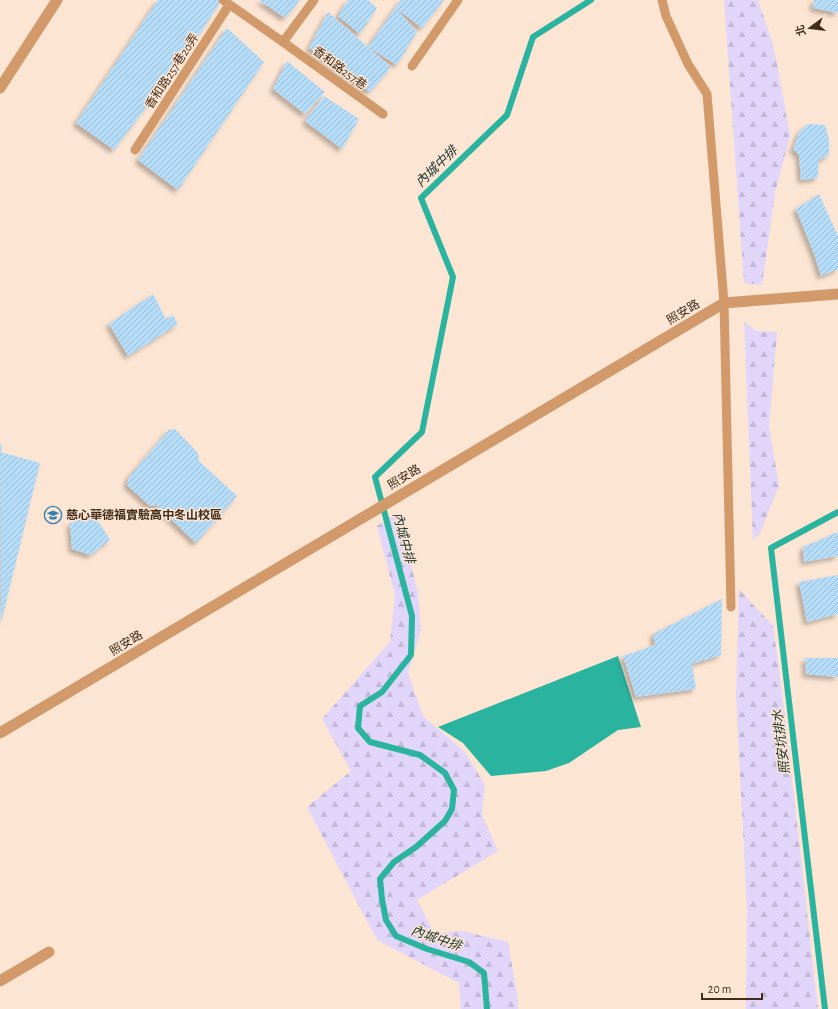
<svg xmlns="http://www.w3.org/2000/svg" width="838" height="1009" font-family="'Alegreya Sans','Noto Sans TC',sans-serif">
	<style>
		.forest { fill: url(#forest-firs) }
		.water { fill: #2ab39f }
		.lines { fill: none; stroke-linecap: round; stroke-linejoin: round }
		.stream { stroke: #2ab39f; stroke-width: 6 }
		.building { fill: url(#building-hatch); filter: url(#shadow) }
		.service { stroke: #d29a6b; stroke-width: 9 }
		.minor { stroke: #d29a6b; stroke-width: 11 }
		.labels { text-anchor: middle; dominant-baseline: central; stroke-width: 3; stroke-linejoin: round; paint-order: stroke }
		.street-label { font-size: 12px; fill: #422d1b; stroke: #fce5d3 }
		.poi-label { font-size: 12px; font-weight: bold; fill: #422d1b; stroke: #fce5d3; text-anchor: start }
		.water-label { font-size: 13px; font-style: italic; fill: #19342f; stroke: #fce5d3 }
	</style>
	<defs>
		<pattern id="forest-firs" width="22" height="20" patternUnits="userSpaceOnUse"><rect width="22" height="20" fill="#e1d5fa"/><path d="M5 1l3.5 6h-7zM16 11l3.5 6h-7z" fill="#c2b7d6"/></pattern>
		<pattern id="building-hatch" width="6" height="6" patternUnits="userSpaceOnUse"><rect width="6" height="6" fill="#b5dcf9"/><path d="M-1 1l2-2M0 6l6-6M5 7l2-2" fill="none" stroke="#9dbdd5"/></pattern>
		<filter id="shadow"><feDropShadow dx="-3.5" dy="3.5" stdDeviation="2" flood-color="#0004"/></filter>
	</defs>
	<rect width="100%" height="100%" fill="#fce5d3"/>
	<!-- forest -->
	<g class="forest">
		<path d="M 724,0 L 758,0 L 771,38 L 777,63 L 790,136 L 775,193 L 762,285 L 744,283 Z"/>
		<path d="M 744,321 L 756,331 L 777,332 L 769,427 L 779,486 L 759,535 L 753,540 Z"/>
		<path d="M 398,512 L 418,593 L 421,630 L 408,673 L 423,716 L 465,752 L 485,785 L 482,815 L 498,851 L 417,900 L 435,934 L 462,931 L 508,942 L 518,1001 L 518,1009 L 461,1009 L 459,983 L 377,940 L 307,807 L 351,771 L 322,719 L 390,642 L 395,595 L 377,526 Z"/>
		<path d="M 739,589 L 755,607 L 773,625 L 784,709 L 818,1009 L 746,1009 L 747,910 L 736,695 Z"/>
	</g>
	<!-- water -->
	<path class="water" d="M 618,656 L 641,727 L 618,730 L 569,763 L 546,771 L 491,776 L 463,743 L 438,727 Z"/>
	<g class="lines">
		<!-- stream -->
		<g class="stream">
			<path d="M 487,1009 L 484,973 L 469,962 L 427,949 L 396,936 L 386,920 L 382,899 L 380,879 L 394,862 L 416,847 L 445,821 L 452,809 L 454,790 L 445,773 L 420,755 L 370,742 L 358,728 L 360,706 L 382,692 L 411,655 L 412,616 L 375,477 L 422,432 L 453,277 L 421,198 L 507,115 L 533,37 L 591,0"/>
			<path d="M 825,1009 L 771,548 L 838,512"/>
		</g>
	</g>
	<!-- building -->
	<g class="building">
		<path d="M 158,0 L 219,0 L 221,1 L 190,49 L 114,150 L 76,123 Z"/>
		<path d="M 259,0 L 300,0 L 285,18 Z"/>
		<path d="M 348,0 L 368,0 L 377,8 L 360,34 L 338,16 Z"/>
		<path d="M 401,0 L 444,0 L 422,28 L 396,8 L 417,32 L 397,65 L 368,47 L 391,67 L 370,92 L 309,48 L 328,12 L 368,47 Z"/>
		<path d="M 814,0 L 838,0 L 838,13 L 813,8 Z"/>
		<path d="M 227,28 L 264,62 L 178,190 L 138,160 Z"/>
		<path d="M 287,61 L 325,92 L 305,114 L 273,89 Z"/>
		<path d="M 324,96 L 359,119 L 342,149 L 305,121 Z"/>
		<path d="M 808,124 L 825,125 L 829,139 L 829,155 L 819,160 L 818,178 L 801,180 L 799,155 L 793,149 L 800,131 Z"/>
		<path d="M 819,194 L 838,236 L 838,269 L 821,276 L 814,254 L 796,209 Z"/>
		<path d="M 153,294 L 166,319 L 173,315 L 178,324 L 128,356 L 109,324 Z"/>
		<path d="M 175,429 L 198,453 L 199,461 L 237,496 L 196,543 L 156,505 L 150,506 L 127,485 L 129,477 L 169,430 Z"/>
		<path d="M 0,444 L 2,444 L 1,452 L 0,452 L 40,463 L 1,623 Z"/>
		<path d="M 92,511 L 110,540 L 90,555 L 72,549 L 70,523 L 83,519 Z"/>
		<path d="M 838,532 L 838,556 L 804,562 L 803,547 Z"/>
		<path d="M 838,575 L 838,614 L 807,622 L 799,582 Z"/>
		<path d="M 722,599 L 721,655 L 692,664 L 696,689 L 636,697 L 623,656 L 655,645 L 653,634 Z"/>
		<path d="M 805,658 L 838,658 L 838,677 L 806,674 Z"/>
	</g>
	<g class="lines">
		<!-- service -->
		<g class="service">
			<path d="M 223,0 L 283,42 L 314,0"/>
			<path d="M 662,0 L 666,16 L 688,64 L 707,94 L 724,303 L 731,607"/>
			<path d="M 283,42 L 383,114"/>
			<path d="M 412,66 L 458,0"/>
			<path d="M 135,150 L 229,5"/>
		</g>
		<!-- minor -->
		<g class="minor">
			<path d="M 0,88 L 57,0"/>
			<path d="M 0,733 L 724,303 L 838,294"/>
			<path d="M 0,981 L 49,952"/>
		</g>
	</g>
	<!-- icons -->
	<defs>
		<symbol id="school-ring" viewBox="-11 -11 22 22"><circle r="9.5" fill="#fce5d3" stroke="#3382b4" stroke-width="1.5"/><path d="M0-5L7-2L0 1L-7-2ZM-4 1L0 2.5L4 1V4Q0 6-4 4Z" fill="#3382b4"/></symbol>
	</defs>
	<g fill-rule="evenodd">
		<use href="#school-ring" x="43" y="505" width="20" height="20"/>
	</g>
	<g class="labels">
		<!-- street labels -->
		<g class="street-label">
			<text transform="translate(340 68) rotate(36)">香和路257巷</text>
			<text transform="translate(172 71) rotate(-57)">香和路257巷20弄</text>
			<text transform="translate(683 312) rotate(-31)">照安路</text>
			<text transform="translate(404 477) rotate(-31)">照安路</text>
			<text transform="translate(126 643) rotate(-31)">照安路</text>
		</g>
		<!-- poi labels -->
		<g class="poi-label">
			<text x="66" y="515">慈心華德福實驗高中冬山校區</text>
		</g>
		<!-- water labels -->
		<g class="water-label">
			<text transform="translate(437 167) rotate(-44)">內城中排</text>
			<text transform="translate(403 538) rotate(75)">內城中排</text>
			<text transform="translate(782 742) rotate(-97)">照安坑排水</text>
			<text transform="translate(436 939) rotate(19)">內城中排</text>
		</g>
	</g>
	<!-- north arrow -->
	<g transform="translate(810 28) rotate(255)" stroke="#fce5d3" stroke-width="3" paint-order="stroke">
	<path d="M0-3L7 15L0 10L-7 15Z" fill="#422d1b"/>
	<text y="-6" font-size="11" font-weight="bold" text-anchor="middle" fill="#422d1b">北</text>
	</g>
	<!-- scale -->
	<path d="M702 993v6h60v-6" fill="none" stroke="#422d1b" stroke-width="2"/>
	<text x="708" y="993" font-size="12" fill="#422d1b" stroke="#fce5d3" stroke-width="3" paint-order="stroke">20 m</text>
</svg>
